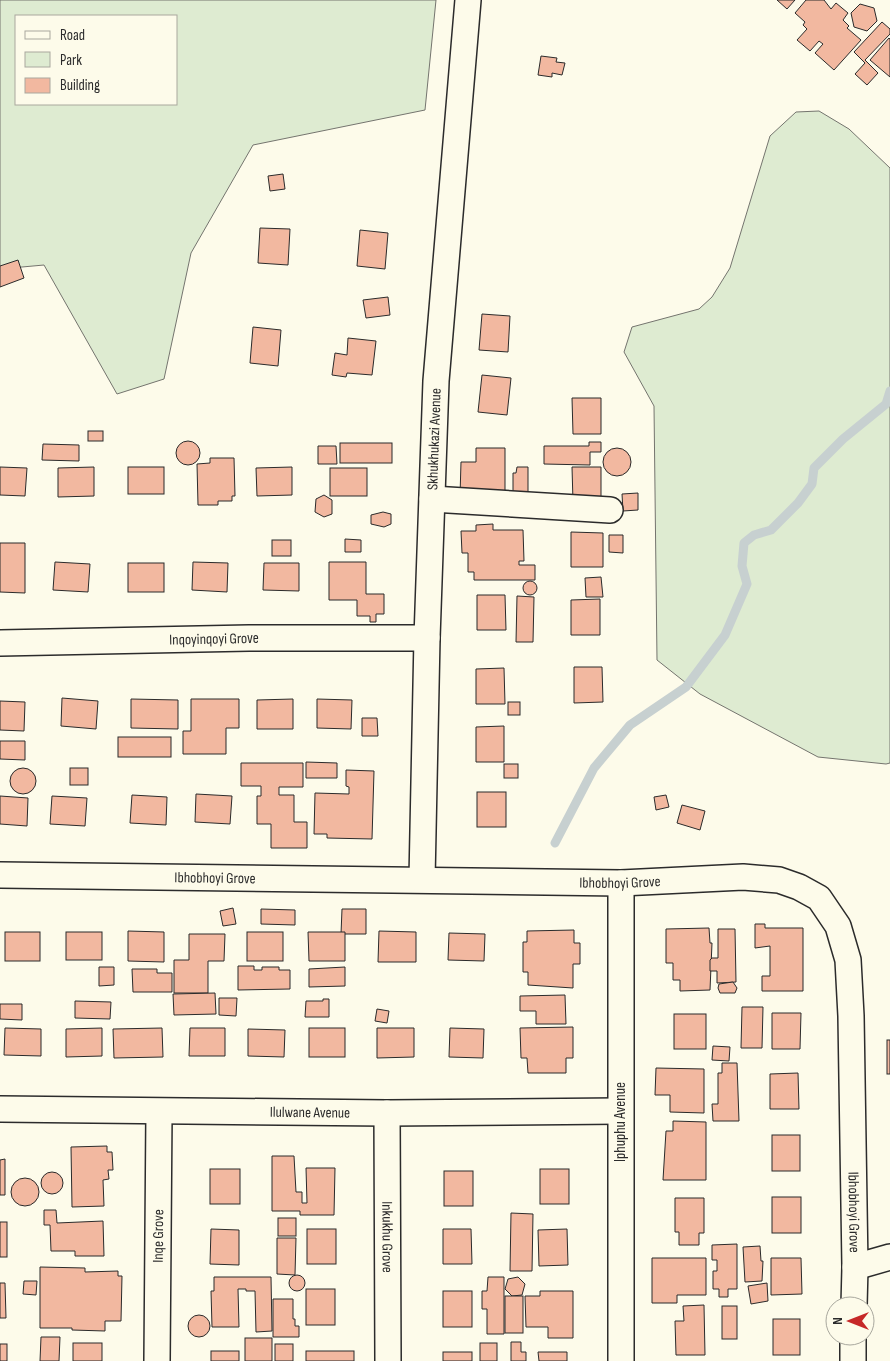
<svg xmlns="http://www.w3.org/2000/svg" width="890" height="1361" font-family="'Sofia Sans Condensed',sans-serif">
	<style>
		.green { fill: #deebd1; stroke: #74746e; fill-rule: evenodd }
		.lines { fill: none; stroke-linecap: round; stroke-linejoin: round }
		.stream { stroke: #c7d0d0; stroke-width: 9 }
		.building { fill: #f2b8a0; stroke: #2b2b2b }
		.minor-casing { stroke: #2b2b2b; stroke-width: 28 }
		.minor { stroke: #fdfbea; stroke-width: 25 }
		.labels { text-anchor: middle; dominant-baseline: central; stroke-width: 4; stroke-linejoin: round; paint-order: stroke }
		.street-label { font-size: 15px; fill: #2b2b2b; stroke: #fdfbea }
	</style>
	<rect width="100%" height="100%" fill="#fdfbea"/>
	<!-- green -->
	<g class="green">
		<path d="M 0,0 L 436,0 L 425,110 L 253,145 L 191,253 L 164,379 L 117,394 L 44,265 L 0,269 ZM 16,16 L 176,16 L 176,104 L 16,104 Z"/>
		<path d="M 819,111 L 849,129 L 890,168 L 890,763 L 886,764 L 818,757 L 700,694 L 657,660 L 654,406 L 624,352 L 632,327 L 699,309 L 712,297 L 730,268 L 770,136 L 796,112 Z"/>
	</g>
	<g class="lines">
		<!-- stream -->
		<path class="stream" d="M 555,843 L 594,768 L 630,725 L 686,687 L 725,635 L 747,584 L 742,566 L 744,543 L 754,535 L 771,530 L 798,503 L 812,484 L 814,468 L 843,439 L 886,404 L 890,391"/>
	</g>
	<!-- building -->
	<g class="building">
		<path d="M 777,0 L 795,0 L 787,9 Z"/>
		<path d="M 806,0 L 824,0 L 831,9 L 836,3 L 848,13 L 843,20 L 849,26 L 847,28 L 861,40 L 834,70 L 815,53 L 823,44 L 819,41 L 810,51 L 797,40 L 807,29 L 803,25 L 805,22 L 795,13 Z"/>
		<path d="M 860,4 L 874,8 L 877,21 L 867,31 L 854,27 L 851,13 Z"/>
		<path d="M 882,22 L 890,29 L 890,34 L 865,60 L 878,73 L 867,85 L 855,74 L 865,63 L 854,52 Z"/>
		<path d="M 889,38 L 890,39 L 890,77 L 870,60 Z"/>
		<path d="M 541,56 L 557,58 L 556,62 L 565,63 L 562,75 L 552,73 L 552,77 L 538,75 Z"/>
		<path d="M 283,174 L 285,189 L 270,191 L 268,176 Z"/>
		<path d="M 260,228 L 290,229 L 288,265 L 258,263 Z"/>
		<path d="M 360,230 L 388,233 L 385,269 L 357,266 Z"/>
		<path d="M 18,260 L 24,278 L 0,287 L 0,266 Z"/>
		<path d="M 388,297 L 390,315 L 366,318 L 363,300 Z"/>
		<path d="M 482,314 L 510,316 L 508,352 L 479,350 Z"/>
		<path d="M 253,327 L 281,330 L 278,366 L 250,363 Z"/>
		<path d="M 348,338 L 376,341 L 372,375 L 347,373 L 346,377 L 332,375 L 335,353 L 347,355 Z"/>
		<path d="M 482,375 L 511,378 L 507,415 L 478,412 Z"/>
		<path d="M 572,398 L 601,398 L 601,434 L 573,434 Z"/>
		<rect x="88" y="431" width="15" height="10"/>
		<circle cx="188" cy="453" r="12"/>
		<path d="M 589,442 L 601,442 L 601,452 L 590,452 L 590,465 L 544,464 L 544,446 L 589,446 Z"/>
		<rect x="340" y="443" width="52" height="20"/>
		<path d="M 43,444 L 79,445 L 79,461 L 42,460 Z"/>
		<path d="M 318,446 L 336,446 L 337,464 L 318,464 Z"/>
		<circle cx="617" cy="462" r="14"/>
		<path d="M 476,448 L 505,448 L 505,497 L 460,496 L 461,462 L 476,462 Z"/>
		<path d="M 210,458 L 234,458 L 235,496 L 232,496 L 232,501 L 218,501 L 218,505 L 198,505 L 197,464 L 210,463 Z"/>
		<path d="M 0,467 L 27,468 L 25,496 L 0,495 Z"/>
		<path d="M 94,467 L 94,496 L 58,497 L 58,468 Z"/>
		<rect x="128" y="467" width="36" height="27"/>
		<path d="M 292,467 L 292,495 L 257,496 L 256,468 Z"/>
		<path d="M 517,467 L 528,467 L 528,494 L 513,494 L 513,473 L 516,473 Z"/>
		<path d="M 572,467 L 601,467 L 601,502 L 573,502 Z"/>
		<rect x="330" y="468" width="37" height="28"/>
		<path d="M 638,493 L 638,510 L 623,511 L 622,494 Z"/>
		<path d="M 324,495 L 332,500 L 332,514 L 324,517 L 315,512 L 316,499 Z"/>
		<path d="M 383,512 L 391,514 L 391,524 L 384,527 L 371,524 L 371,515 Z"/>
		<path d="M 493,524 L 493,530 L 523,530 L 524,561 L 519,561 L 519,565 L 535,565 L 535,580 L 474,580 L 474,572 L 468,572 L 468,553 L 462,553 L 461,531 L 476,531 L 476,525 Z"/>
		<path d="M 571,532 L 603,533 L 603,567 L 571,567 Z"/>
		<path d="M 609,535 L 623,535 L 623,553 L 609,552 Z"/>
		<path d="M 345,539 L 361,540 L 361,552 L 345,552 Z"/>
		<rect x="272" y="540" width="19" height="16"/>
		<path d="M 0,543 L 25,543 L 25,593 L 0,592 Z"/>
		<path d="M 55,562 L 90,564 L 88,592 L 53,590 Z"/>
		<path d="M 193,562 L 228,563 L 227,592 L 192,590 Z"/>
		<path d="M 329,562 L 366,562 L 366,594 L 384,594 L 384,614 L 376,614 L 376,622 L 370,622 L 370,616 L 357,616 L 357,600 L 329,600 Z"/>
		<rect x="128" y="563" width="36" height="29"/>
		<path d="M 264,563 L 299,563 L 299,591 L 263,590 Z"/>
		<path d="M 601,577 L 603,597 L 586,597 L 585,578 Z"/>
		<circle cx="530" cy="588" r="7"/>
		<path d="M 477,595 L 505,595 L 506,630 L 477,630 Z"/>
		<path d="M 517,596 L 534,597 L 533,642 L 516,642 Z"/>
		<path d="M 600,599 L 600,635 L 571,635 L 571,600 Z"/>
		<path d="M 574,667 L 602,667 L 603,702 L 574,703 Z"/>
		<path d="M 504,668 L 505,704 L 476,704 L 476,669 Z"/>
		<path d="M 62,698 L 98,701 L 96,729 L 61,726 Z"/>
		<path d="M 131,699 L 178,700 L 178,729 L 131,728 Z"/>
		<path d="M 191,699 L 239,699 L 239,728 L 226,728 L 226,754 L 183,754 L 183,731 L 191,731 Z"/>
		<path d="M 293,699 L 293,729 L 257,729 L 257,700 Z"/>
		<path d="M 317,699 L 352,700 L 351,729 L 317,728 Z"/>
		<path d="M 0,701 L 25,702 L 24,731 L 0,730 Z"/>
		<rect x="508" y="702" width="12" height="13"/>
		<path d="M 362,718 L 377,718 L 378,736 L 362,736 Z"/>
		<path d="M 504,726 L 504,762 L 476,762 L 476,727 Z"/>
		<rect x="118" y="737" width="53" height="20"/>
		<path d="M 0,741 L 25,741 L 25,760 L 0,759 Z"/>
		<path d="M 306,762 L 337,763 L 337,778 L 306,778 Z"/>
		<path d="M 241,763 L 303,763 L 303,787 L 279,787 L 279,795 L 294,795 L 294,822 L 307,822 L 307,848 L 271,848 L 271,824 L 257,824 L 257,796 L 261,796 L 261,786 L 241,786 Z"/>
		<rect x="504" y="764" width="14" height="14"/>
		<circle cx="23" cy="781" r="13"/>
		<rect x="70" y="768" width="18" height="17"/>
		<path d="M 346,770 L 374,771 L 372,839 L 327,838 L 327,834 L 314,834 L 315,793 L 349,794 L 349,787 L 346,786 Z"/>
		<rect x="477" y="792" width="29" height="35"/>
		<path d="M 196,794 L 232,796 L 230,824 L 195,822 Z"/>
		<path d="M 132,795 L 167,797 L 166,825 L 130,823 Z"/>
		<path d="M 666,795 L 669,807 L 656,810 L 654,797 Z"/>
		<path d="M 0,796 L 28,798 L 27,826 L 0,824 Z"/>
		<path d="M 52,796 L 87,798 L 85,826 L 50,824 Z"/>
		<path d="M 682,805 L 705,811 L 700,830 L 677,823 Z"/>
		<path d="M 233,908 L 236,924 L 223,926 L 220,911 Z"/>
		<path d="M 261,909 L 295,910 L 295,925 L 261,924 Z"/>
		<path d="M 342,909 L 366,909 L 366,934 L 341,934 Z"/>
		<path d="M 755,924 L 765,924 L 765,928 L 803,928 L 803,991 L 762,991 L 762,976 L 770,976 L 770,946 L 755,948 Z"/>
		<path d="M 709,928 L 710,943 L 712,943 L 710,990 L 680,991 L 680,980 L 673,980 L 673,963 L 666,963 L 666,929 Z"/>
		<path d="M 718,929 L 735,929 L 736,982 L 717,983 L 717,971 L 710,971 L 710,960 L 712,958 L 718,958 Z"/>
		<path d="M 574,930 L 574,943 L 580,943 L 580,964 L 573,964 L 573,988 L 528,985 L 528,972 L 523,972 L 523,942 L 527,942 L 527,931 Z"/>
		<path d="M 128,931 L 164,932 L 164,962 L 128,961 Z"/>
		<path d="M 379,931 L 416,932 L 416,962 L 378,962 Z"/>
		<rect x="5" y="932" width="35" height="29"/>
		<rect x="66" y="932" width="36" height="28"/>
		<rect x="247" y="932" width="36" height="29"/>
		<path d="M 308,932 L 345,932 L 345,961 L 309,961 Z"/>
		<path d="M 449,933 L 485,934 L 484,961 L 448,960 Z"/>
		<path d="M 189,934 L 225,934 L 224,961 L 208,961 L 208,993 L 174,993 L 174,960 L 189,960 Z"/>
		<path d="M 238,966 L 254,966 L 254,970 L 262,970 L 262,967 L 279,967 L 279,970 L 290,970 L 290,989 L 238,990 Z"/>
		<path d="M 99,967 L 114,967 L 114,985 L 99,986 Z"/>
		<path d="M 345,967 L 345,986 L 309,987 L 309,969 Z"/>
		<path d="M 132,969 L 157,969 L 157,973 L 172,973 L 172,992 L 133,992 Z"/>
		<path d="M 733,982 L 737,988 L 735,993 L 720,993 L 718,988 L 719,984 Z"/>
		<path d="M 215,993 L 216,1014 L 174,1015 L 173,994 Z"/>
		<path d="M 565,995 L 566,1024 L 536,1024 L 536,1011 L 520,1011 L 520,996 Z"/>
		<path d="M 219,998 L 237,998 L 236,1016 L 219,1015 Z"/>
		<path d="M 323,999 L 329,999 L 329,1017 L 305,1017 L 306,1001 L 323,1001 Z"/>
		<path d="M 75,1001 L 111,1002 L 110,1019 L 75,1018 Z"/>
		<path d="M 0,1004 L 22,1004 L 22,1020 L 0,1019 Z"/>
		<path d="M 742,1007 L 763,1007 L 762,1048 L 741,1048 Z"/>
		<path d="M 377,1009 L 389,1011 L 387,1023 L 375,1021 Z"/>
		<path d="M 772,1013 L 801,1013 L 800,1049 L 772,1049 Z"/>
		<rect x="674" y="1014" width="32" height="35"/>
		<path d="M 573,1027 L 573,1058 L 566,1058 L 566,1073 L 528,1073 L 527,1058 L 521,1058 L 520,1028 Z"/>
		<path d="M 5,1028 L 41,1029 L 41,1056 L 4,1055 Z"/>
		<path d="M 102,1028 L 102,1056 L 66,1057 L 66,1029 Z"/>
		<path d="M 162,1028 L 163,1057 L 114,1058 L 113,1029 Z"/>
		<path d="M 190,1028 L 225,1028 L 225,1056 L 189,1056 Z"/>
		<rect x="309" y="1028" width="36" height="29"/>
		<path d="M 377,1028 L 414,1028 L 414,1057 L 377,1058 Z"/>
		<path d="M 450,1028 L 484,1029 L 483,1058 L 449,1057 Z"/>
		<path d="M 248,1029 L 285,1030 L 284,1057 L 248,1056 Z"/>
		<rect x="887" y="1040" width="3" height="34"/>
		<path d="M 713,1046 L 730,1047 L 729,1061 L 712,1060 Z"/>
		<path d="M 722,1063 L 737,1063 L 739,1121 L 713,1121 L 712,1104 L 718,1104 L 718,1073 L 722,1073 Z"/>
		<path d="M 656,1068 L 704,1069 L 704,1113 L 670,1112 L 670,1095 L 655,1095 Z"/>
		<path d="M 798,1073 L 799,1109 L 770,1109 L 770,1074 Z"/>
		<path d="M 673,1121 L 706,1122 L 706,1180 L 663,1180 L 666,1131 L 673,1131 Z"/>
		<rect x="772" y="1135" width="28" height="36"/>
		<path d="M 107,1146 L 107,1152 L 112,1152 L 113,1170 L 108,1170 L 109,1179 L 103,1180 L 104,1206 L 72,1207 L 71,1147 Z"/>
		<path d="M 272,1156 L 294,1156 L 296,1192 L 302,1192 L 302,1203 L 307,1203 L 306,1168 L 335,1168 L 334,1215 L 300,1215 L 300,1211 L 272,1211 Z"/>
		<path d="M 5,1159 L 5,1195 L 0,1195 L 0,1160 Z"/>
		<rect x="210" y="1169" width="30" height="35"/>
		<rect x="540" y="1169" width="29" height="35"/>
		<rect x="444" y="1171" width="29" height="35"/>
		<circle cx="52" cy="1183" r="11"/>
		<circle cx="25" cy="1192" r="14"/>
		<rect x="772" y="1197" width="29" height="36"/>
		<path d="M 675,1198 L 704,1198 L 704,1233 L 699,1233 L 699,1245 L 679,1245 L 679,1232 L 675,1232 Z"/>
		<path d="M 44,1210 L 56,1210 L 57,1223 L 103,1221 L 104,1256 L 75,1256 L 75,1251 L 51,1251 L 50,1225 L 44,1225 Z"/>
		<path d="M 511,1213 L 533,1214 L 532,1271 L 510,1271 Z"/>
		<rect x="278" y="1218" width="18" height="18"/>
		<rect x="0" y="1222" width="7" height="35"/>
		<path d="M 211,1229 L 239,1230 L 239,1265 L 210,1264 Z"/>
		<rect x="307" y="1229" width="29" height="35"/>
		<path d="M 443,1229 L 471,1229 L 472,1264 L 443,1264 Z"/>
		<path d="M 567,1229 L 568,1265 L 539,1266 L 538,1230 Z"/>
		<path d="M 277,1238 L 296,1238 L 295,1275 L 277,1274 Z"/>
		<path d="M 737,1244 L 737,1289 L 728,1289 L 728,1297 L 719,1297 L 719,1289 L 713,1289 L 713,1271 L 717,1271 L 717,1260 L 712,1260 L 712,1245 Z"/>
		<path d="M 760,1246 L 761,1261 L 763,1261 L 762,1281 L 745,1282 L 743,1247 Z"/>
		<path d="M 652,1258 L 706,1258 L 706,1295 L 677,1295 L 677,1303 L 652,1303 Z"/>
		<path d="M 771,1258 L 801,1258 L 802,1294 L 771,1295 Z"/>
		<path d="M 40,1267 L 85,1268 L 85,1272 L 118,1271 L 118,1276 L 122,1276 L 121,1321 L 105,1321 L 105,1331 L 72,1330 L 72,1328 L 40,1328 Z"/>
		<circle cx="297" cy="1283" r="8"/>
		<path d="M 214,1277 L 271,1277 L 272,1331 L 256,1332 L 255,1291 L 246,1291 L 246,1289 L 238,1289 L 239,1327 L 212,1327 L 211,1291 L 214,1291 Z"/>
		<path d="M 488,1277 L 504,1277 L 504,1334 L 487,1334 L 487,1309 L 482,1309 L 482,1291 L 487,1291 Z"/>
		<path d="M 518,1277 L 525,1284 L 522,1295 L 512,1296 L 505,1289 L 508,1279 Z"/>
		<path d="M 24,1281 L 37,1281 L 36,1295 L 23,1294 Z"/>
		<path d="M 0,1283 L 5,1283 L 6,1318 L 0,1318 Z"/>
		<path d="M 767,1283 L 768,1301 L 751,1304 L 748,1286 Z"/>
		<rect x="306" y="1289" width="29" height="36"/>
		<rect x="443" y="1291" width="29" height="36"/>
		<path d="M 540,1291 L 573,1291 L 573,1338 L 548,1338 L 548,1327 L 526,1327 L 525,1296 L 540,1296 Z"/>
		<rect x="505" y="1296" width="18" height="37"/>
		<path d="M 273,1299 L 293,1299 L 293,1319 L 295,1319 L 295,1326 L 299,1326 L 299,1337 L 273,1337 Z"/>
		<path d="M 704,1305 L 705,1355 L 676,1355 L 675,1321 L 684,1321 L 683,1306 Z"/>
		<rect x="722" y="1306" width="15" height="33"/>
		<circle cx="199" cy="1326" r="11"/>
		<rect x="773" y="1319" width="27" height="36"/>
		<path d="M 41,1337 L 60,1337 L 59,1361 L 40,1361 Z"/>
		<rect x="245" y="1338" width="27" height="23"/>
		<path d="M 511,1342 L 521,1342 L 521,1352 L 526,1352 L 526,1361 L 511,1361 Z"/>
		<rect x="73" y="1343" width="29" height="18"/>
		<rect x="480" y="1343" width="17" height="18"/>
		<rect x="0" y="1344" width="7" height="17"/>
		<rect x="275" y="1344" width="18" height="17"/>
		<rect x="211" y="1351" width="28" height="10"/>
		<rect x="306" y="1351" width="48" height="10"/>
		<rect x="443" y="1352" width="29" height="9"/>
		<path d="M 538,1352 L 567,1352 L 567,1361 L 539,1361 Z"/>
	</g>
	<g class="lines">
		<defs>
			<g id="minor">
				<path d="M 432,499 L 610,510"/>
				<path id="s1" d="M 0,643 L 249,638 L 427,638"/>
				<path id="s2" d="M 0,875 L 621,883 L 743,877 L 779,880 L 799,887 L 819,898 L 838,926 L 848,960 L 851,1016 L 855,1267 L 854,1306"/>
				<path id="s3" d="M 422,879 L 427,638 L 436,381 L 468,0"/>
				<path d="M 621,883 L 621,1361"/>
				<path id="s4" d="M 0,1109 L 387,1113 L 620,1111"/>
				<path id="s5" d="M 387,1113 L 388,1361"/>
				<path d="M 855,1267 L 890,1257"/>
				<path id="s6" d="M 157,1361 L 159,1112"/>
				<path d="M 853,1361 L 853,1336"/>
			</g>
		</defs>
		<!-- minor casing -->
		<use href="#minor" class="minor-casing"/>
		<!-- minor -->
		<use href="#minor" class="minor"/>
	</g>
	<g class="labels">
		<!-- street labels -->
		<g class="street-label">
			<text stroke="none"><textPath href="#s3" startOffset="440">Skhukhukazi Avenue</textPath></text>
			<text stroke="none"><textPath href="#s1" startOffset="214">Inqoyinqoyi Grove</textPath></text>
			<text stroke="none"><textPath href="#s2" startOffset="215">Ibhobhoyi Grove</textPath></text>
			<text stroke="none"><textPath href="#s2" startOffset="620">Ibhobhoyi Grove</textPath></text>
			<text stroke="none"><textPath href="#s4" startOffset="310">Ilulwane Avenue</textPath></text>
			<text transform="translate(620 1122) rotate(-90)">Iphuphu Avenue</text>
			<text stroke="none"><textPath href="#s2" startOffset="1145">Ibhobhoyi Grove</textPath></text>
			<text stroke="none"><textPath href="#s6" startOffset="125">Inqe Grove</textPath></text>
			<text stroke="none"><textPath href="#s5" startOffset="124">Inkukhu Grove</textPath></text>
		</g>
	</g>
	<!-- legend -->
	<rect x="15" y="15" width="162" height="90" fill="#fdfbea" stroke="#a9a89e"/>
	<rect x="25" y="31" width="25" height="8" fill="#fdfbea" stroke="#a9a89e"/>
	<text x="60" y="40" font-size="15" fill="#2b2b2b">Road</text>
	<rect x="25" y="52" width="25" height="15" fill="#deebd1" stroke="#a9a89e"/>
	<text x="60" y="65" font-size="15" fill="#2b2b2b">Park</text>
	<rect x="25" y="78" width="25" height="15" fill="#f2b8a0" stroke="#a9a89e"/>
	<text x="60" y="90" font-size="15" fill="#2b2b2b">Building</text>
	<!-- north arrow -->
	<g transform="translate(850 1321) rotate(270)"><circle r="24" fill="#fdfbea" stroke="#a9a89e"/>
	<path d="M0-4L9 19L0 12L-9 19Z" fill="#c62828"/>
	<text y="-8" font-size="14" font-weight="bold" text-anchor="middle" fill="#2b2b2b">N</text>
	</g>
</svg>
